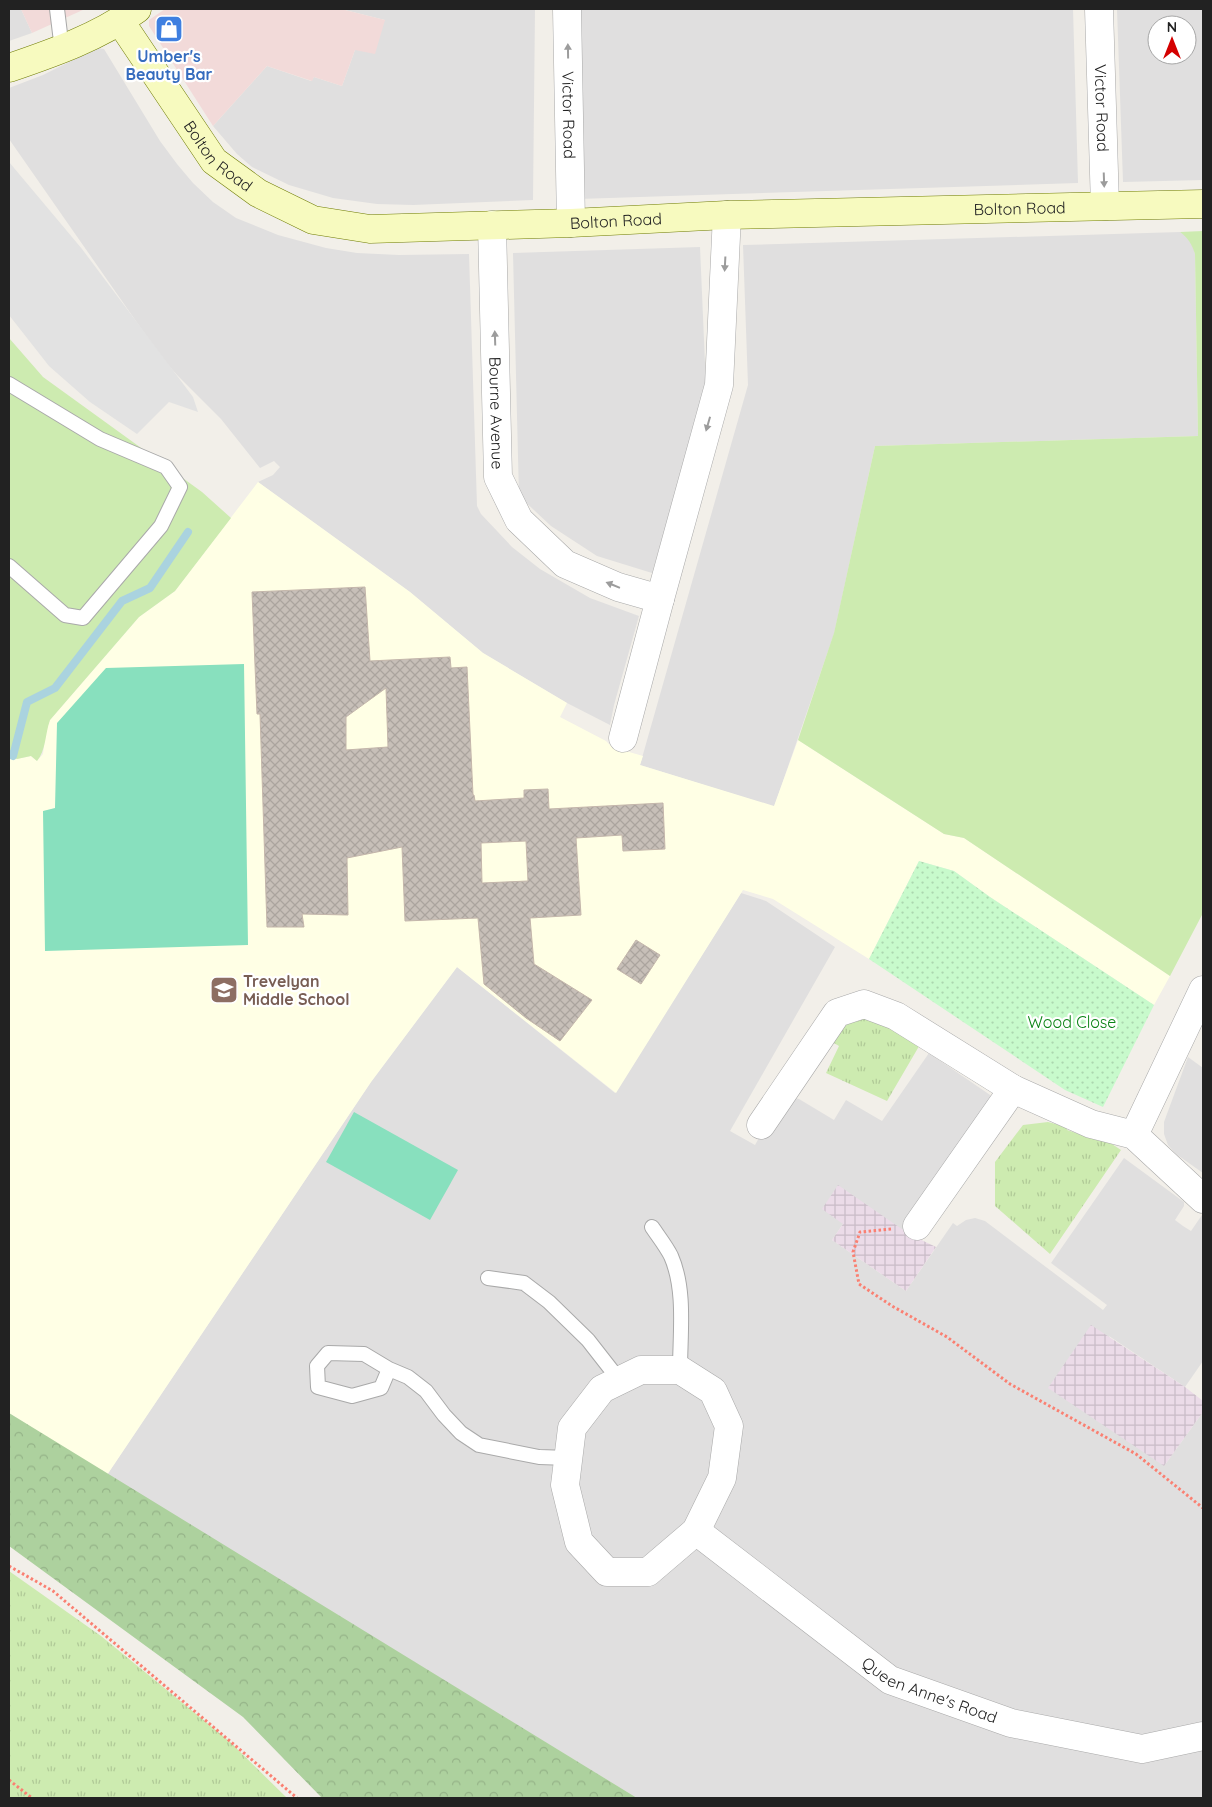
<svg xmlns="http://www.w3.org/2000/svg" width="1212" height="1807" font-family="Quicksand,sans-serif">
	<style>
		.residential { fill: #e0dfdf; fill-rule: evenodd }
		.commercial { fill: #f2dad9 }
		.industrial { fill: url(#industrial-grid) }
		.education { fill: #ffffe5 }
		.grass { fill: url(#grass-tufts) }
		.forest { fill: url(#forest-crowns) }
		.park { fill: url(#park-dots) }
		.garden { fill: #cdebb0 }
		.pitch { fill: #88e0be }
		.parking { fill: #e2e2e2 }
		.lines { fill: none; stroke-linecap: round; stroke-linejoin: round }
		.stream { stroke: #aad3df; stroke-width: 8 }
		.building { fill: url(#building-cross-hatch); stroke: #c4b6ab; fill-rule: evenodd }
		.lane-casing { stroke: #a9a9a9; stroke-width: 16 }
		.street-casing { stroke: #a9a9a9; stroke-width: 29 }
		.secondary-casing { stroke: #707d05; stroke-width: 29 }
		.path { stroke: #fa8072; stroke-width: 3; stroke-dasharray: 2.5 2.5; stroke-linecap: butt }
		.lane { stroke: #fff; stroke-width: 14 }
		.street { stroke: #fff; stroke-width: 28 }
		.secondary { stroke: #f7fabf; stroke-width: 28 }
		.oneway { fill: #9c9c9c }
		.labels { text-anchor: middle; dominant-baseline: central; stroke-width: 4.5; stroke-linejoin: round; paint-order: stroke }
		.shop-label { font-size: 16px; font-weight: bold; fill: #366cbe; stroke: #fff }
		.street-label { font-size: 16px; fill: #222; stroke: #fff }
		.education-label { font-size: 16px; font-weight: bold; fill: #785e54; stroke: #fff; text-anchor: start }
		.park-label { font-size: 16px; fill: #0c8416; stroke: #fff }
	</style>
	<defs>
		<pattern id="industrial-grid" width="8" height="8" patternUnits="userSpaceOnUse" patternTransform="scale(1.25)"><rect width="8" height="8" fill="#ebdbe8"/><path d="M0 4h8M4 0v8" fill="none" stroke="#c9bcc7"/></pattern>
		<pattern id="grass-tufts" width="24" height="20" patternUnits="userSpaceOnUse" patternTransform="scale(1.25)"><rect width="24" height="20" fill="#cdebb0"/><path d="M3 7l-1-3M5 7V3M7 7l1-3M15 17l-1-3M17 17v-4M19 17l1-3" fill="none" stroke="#b0c997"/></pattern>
		<pattern id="forest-crowns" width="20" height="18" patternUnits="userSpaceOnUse" patternTransform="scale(1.25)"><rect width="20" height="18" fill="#add19e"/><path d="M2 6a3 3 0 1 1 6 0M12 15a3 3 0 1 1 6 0" fill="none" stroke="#95b388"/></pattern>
		<pattern id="park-dots" width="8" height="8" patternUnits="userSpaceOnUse" patternTransform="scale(1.25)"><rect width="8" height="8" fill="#c8facc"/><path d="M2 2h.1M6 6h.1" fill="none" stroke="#acd6af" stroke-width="1.8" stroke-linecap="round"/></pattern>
		<pattern id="building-cross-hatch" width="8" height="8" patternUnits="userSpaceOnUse" patternTransform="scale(1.25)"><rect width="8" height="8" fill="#c7bfb8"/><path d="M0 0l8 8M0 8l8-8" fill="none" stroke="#aba49e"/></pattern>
	</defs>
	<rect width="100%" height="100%" fill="#f2efe9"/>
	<!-- residential -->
	<g class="residential">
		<path d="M 9,9 L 21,9 L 32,33 L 9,41 Z"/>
		<path d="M 341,9 L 535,9 L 533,200 L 413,205 L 377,204 L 333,198 L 289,185 L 252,167 L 237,154 L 213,126 L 267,66 L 311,81 L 314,77 L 342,86 L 355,50 L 385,20 Z"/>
		<path d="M 577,9 L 1073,9 L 1078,183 L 578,199 Z"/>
		<path d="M 1117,9 L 1203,9 L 1203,180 L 1123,182 ZM 1157,25 L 1187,25 L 1187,55 L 1157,55 Z"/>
		<path d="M 97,48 L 104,49 L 160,141 L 177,164 L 193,183 L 213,202 L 236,218 L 278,235 L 326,248 L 357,253 L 399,255 L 469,254 L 477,506 L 481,514 L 512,547 L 540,569 L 590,598 L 639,616 L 614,705 L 610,725 L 567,703 L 483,653 L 410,592 L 258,482 L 273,475 L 280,467 L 274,461 L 260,468 L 221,419 L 178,376 L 161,357 L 9,139 L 9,88 L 43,75 Z"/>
		<path d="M 1180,232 L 1186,236 L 1193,246 L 1195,254 L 1198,436 L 875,446 L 834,634 L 774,807 L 640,765 L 748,385 L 743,245 Z"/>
		<path d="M 700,247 L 706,387 L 652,573 L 597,556 L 551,526 L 519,496 L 513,253 Z"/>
		<path d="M 741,893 L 766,901 L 835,947 L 730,1131 L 755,1145 L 774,1111 L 791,1097 L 799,1099 L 834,1120 L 846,1100 L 882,1121 L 929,1053 L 993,1097 L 909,1234 L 843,1224 L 832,1240 L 906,1291 L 953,1223 L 957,1226 L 966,1220 L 975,1218 L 985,1221 L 1103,1310 L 1107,1305 L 1051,1263 L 1124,1158 L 1184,1202 L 1184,1206 L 1175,1220 L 1183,1226 L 1191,1231 L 1202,1215 L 1203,1216 L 1203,1361 L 1185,1387 L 1109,1336 L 1164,1466 L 1203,1412 L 1203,1798 L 637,1798 L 107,1475 L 371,1082 L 457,967 L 615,1093 Z"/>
		<path d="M 1188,1057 L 1203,1068 L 1203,1173 L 1176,1154 L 1168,1145 L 1164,1134 L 1164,1122 Z"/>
	</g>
	<!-- commercial -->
	<g class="commercial">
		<path d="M 21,9 L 85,9 L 32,33 Z"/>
		<path d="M 165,9 L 341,9 L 385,20 L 375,54 L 355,50 L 342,86 L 314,77 L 312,81 L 267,66 L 213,126 L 149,26 L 149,20 Z"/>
	</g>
	<!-- industrial -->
	<g class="industrial">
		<path d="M 838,1185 L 909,1234 L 936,1247 L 906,1291 L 832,1240 L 843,1224 L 822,1209 Z"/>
		<path d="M 1091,1325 L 1185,1387 L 1203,1401 L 1203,1412 L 1164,1466 L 1048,1388 Z"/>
	</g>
	<!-- education -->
	<path class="education" d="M 258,482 L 410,592 L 483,653 L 567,703 L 560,717 L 606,741 L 612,747 L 643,756 L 640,765 L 774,806 L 798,740 L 944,834 L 964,838 L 1170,976 L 1154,1005 L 990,897 L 954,871 L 919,861 L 869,959 L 773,899 L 743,890 L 616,1093 L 457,967 L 371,1082 L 107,1475 L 9,1413 L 9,756 L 17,759 L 31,756 L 37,761 L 43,754 L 46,731 L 50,720 L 139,617 L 175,591 Z"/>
	<!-- grass -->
	<g class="grass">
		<path d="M 856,1010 L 925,1036 L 887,1101 L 826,1073 L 839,1046 L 820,1035 Z"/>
		<path d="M 1048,1122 L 1067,1127 L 1067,1130 L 1088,1137 L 1103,1138 L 1121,1150 L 1050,1254 L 995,1206 L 995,1162 L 1023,1125 Z"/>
		<path d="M 9,1571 L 101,1636 L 229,1741 L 287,1798 L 9,1798 Z"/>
	</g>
	<!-- forest -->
	<path class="forest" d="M 9,1413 L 637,1798 L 322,1798 L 243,1717 L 9,1546 Z"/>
	<!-- park -->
	<path class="park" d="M 919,861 L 954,871 L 990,897 L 1154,1005 L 1103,1107 L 1065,1090 L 869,959 Z"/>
	<!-- garden -->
	<g class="garden">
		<path d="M 1203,231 L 1203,913 L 1170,976 L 964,838 L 944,834 L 798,740 L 834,633 L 875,446 L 1198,436 L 1195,254 C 1192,244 1188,238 1180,232 Z"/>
		<path d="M 9,338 L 43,377 L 202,492 L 231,518 L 175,591 L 139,617 L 50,720 C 45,734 46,750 37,761 L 31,756 L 17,759 L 9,756 Z"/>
	</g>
	<!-- pitch -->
	<g class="pitch">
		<path d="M 244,664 L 248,945 L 45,951 L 43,811 L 55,808 L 57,723 L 106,668 Z"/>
		<path d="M 354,1112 L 458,1170 L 430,1220 L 326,1162 Z"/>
	</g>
	<!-- parking -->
	<path class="parking" d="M 9,162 L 82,249 L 193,397 L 198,412 L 169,402 L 137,434 L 90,402 L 49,366 L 9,315 Z"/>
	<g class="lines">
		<!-- stream -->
		<path class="stream" d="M 9,754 L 13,756 L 27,702 L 55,688 L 122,601 L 150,588 L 188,532"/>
	</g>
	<!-- building -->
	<g class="building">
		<path d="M 365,587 L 370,661 L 450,657 L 451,668 L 467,667 L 473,795 L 474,795 L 475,801 L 524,798 L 524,790 L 548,789 L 549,809 L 663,803 L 665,849 L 623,851 L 622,835 L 576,838 L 581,915 L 530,918 L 534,964 L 592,1000 L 560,1041 L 526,1018 L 484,984 L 478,918 L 405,921 L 402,847 L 347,858 L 348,915 L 302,914 L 304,927 L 267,927 L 260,714 L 257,714 L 252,592 ZM 386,688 L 388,747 L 346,750 L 346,717 ZM 526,841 L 528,881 L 482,883 L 481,843 Z"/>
		<path d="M 636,940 L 660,955 L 641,984 L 617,969 Z"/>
	</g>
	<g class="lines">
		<defs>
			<g id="lane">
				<path d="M 57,9 L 62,50"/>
				<path d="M 9,384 L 100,439 L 166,467 L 180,487 L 161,526 L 83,618 L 65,615 L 9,566"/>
				<path d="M 652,1227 C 658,1236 666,1246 671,1256 C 686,1290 680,1334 680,1370"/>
				<path d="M 488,1278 L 524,1283 L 549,1302 L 588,1340 L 620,1381"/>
				<path d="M 389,1369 L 381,1388 L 352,1396 L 318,1387 L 317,1366 L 328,1353 L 364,1354 L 389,1369 L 408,1377 L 426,1391 L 444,1415 L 461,1433 L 479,1445 L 539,1457 L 569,1458"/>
			</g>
			<g id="street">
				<path id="s1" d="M 567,9 L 571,223"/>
				<path id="s2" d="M 1099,9 L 1105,206"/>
				<path id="s3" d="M 492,225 L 498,477 L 519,520 L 565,564 L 618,587 L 660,599"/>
				<path d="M 623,738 L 660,599 L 719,385 L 727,215"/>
				<path d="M 761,1125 L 837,1013 L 864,1004 L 896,1016 L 1013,1089 L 1091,1124 L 1134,1135 L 1203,1199"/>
				<path d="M 1134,1135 L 1203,990"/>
				<path d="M 917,1226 L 1013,1089"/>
				<path d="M 641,1370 L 680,1370 L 713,1391 L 729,1426 L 722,1478 L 696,1531 L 648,1572 L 607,1572 L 579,1542 L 565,1485 L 572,1428 L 602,1389 Z"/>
				<path id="s4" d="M 696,1531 L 890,1680 L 1011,1723 L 1142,1749 L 1203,1736"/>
			</g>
			<g id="secondary">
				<path id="s5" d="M 120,21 L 214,161 L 258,193 L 313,220 L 370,229 L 571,223 L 727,215 L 1203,204"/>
				<path d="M 9,68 C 53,53 99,37 137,9"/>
			</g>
		</defs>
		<!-- lane casing -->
		<use href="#lane" class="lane-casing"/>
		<!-- street casing -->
		<use href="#street" class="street-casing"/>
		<!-- secondary casing -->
		<use href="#secondary" class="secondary-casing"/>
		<!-- path -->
		<g class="path">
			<path d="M 891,1229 L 860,1232 L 853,1252 L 859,1284 L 892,1306 L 947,1337 L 1010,1384 L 1136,1454 L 1203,1508"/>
			<path d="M 9,1566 L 53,1591 L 297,1798"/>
			<path d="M 9,1780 L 32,1798"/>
		</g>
		<!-- lane -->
		<use href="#lane" class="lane"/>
		<!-- street -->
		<use href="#street" class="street"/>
		<!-- secondary -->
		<use href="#secondary" class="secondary"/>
	</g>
	<!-- one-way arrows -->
	<defs><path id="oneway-solid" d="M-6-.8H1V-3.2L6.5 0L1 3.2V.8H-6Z" transform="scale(1.25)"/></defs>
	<g class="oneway">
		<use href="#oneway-solid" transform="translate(568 51) rotate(-91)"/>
		<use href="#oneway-solid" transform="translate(1104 180) rotate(88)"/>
		<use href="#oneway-solid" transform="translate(725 264) rotate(93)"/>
		<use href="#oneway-solid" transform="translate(495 338) rotate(-92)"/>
		<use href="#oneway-solid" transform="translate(708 424) rotate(106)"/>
		<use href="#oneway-solid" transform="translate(613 585) rotate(-158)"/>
	</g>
	<!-- icons -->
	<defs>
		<symbol id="shop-square" viewBox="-11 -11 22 22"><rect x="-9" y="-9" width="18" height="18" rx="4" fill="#3f7fe0" stroke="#fff"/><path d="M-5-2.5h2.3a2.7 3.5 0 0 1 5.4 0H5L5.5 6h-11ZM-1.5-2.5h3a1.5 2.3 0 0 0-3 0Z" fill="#fff"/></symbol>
		<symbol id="school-square" viewBox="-11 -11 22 22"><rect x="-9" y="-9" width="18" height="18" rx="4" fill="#8d6e63" stroke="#fff"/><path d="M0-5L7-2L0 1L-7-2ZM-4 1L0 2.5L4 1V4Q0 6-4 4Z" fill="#fff"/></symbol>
	</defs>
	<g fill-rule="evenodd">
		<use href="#shop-square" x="153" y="13" width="32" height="32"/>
		<use href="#school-square" x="208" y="974" width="32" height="32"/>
	</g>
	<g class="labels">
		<!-- shop labels -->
		<g class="shop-label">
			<text x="169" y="56">Umber's<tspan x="169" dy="18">Beauty Bar</tspan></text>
		</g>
		<!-- street labels -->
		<g class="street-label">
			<text stroke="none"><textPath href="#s2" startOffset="99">Victor Road</textPath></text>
			<text stroke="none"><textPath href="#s1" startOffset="106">Victor Road</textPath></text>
			<text stroke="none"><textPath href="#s5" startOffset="168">Bolton Road</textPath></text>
			<text stroke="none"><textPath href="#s5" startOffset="992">Bolton Road</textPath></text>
			<text stroke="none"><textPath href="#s5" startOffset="588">Bolton Road</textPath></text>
			<text stroke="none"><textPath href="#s3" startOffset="188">Bourne Avenue</textPath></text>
			<text stroke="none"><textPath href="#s4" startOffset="285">Queen Anne's Road</textPath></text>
		</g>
		<!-- education labels -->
		<g class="education-label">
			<text x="243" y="981">Trevelyan<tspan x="243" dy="18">Middle School</tspan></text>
		</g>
		<!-- park labels -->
		<g class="park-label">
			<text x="1072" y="1022">Wood Close</text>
		</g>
	</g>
	<!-- border -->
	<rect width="1212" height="1807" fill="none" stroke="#222222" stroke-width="20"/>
	<!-- north arrow -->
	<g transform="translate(1172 40)"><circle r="24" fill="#ffffff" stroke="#a7a7a7"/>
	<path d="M0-4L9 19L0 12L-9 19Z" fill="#d40000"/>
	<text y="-8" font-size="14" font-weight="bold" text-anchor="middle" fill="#222222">N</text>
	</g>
</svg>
